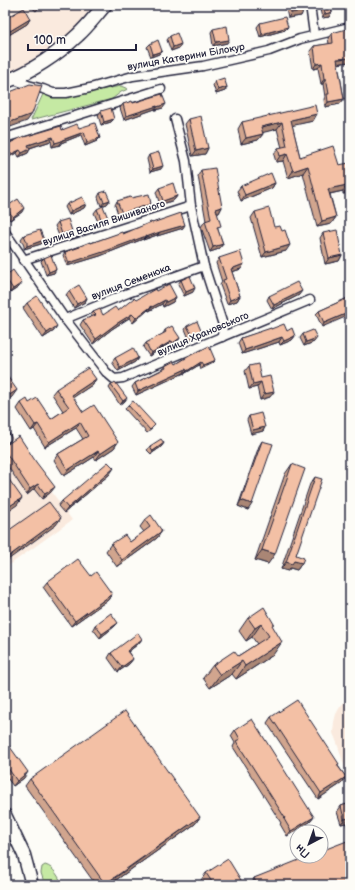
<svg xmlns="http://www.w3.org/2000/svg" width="355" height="890" font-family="'Balsamiq Sans',sans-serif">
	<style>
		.built { fill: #faeade }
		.green { fill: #c5e9a3; stroke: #74866f }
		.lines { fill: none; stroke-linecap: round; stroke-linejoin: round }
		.minor-casing { stroke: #22223b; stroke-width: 11 }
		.secondary-casing { stroke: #22223b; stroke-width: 15 }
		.primary-casing { stroke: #22223b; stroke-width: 16 }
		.minor { stroke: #fdfcf7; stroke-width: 8 }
		.secondary { stroke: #fdfcf7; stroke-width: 12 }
		.primary { stroke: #fdfcf7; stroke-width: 13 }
		.wall { fill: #d1a58e; stroke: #22223b }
		.shaded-wall { fill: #aa8674; stroke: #22223b }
		.building { fill: #f3c0a5; stroke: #22223b }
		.labels { text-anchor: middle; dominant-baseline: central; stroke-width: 3.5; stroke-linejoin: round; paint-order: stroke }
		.street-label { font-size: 10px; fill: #22223b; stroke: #fdfcf7 }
	</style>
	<rect width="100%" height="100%" fill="#fdfcf7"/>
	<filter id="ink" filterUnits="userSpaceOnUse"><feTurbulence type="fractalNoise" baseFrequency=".025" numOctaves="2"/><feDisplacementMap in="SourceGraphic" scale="8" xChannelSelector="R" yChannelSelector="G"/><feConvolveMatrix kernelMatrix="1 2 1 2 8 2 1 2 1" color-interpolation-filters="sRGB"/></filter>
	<g filter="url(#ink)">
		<!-- built -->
		<g class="built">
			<path d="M 5,5 L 99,5 L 76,32 L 36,63 L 5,78 Z"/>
			<path d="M 5,427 L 72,520 L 5,568 Z"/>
			<path d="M 350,696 L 350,780 L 349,781 L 337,743 L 333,733 L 334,722 L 336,714 L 340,707 L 346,700 Z"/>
		</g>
		<!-- green -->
		<g class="green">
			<path d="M 121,86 L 128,89 L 121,92 L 112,99 L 31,120 L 44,92 L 94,91 Z"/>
			<path d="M 45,865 C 54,867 59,878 63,885 L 45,885 L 41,873 L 42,867 Z"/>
		</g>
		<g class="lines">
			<defs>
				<g id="minor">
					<path d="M 310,5 L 314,34"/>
					<path d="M 12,79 L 28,85 L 43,89 L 53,93 L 66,93 L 90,88 L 133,76 L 203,66 L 269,51 L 300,39 L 350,27"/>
					<path d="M 175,119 L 186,161 L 191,206 L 204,266 L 223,325 L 222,337"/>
					<path d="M 5,138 L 161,89"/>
					<path d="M 5,232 L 65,319 L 106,372 L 114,379 L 123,378 L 310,300"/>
					<path d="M 23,260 L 191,206"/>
					<path d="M 65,319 L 128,293 L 204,266"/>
					<path d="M 5,436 L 6,438"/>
				</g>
				<path id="secondary" d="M 5,815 L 24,855 L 32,885"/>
				<path id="primary" d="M 5,82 C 31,72 58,54 78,35 C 88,26 96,15 105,5"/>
			</defs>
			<!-- minor casing -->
			<use href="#minor" class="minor-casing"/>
			<!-- secondary casing -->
			<use href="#secondary" class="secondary-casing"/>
			<!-- primary casing -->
			<use href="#primary" class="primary-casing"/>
			<!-- minor -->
			<use href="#minor" class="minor"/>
			<!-- secondary -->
			<use href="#secondary" class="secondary"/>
			<!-- primary -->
			<use href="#primary" class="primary"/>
		</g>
		<!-- wall -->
		<g class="wall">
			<path d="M 29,5 L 41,5 L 36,11 Z"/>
			<path d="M 285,5 L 303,5 L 301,16 L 288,18 Z"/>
			<path d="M 319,5 L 336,5 L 331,6 L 332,12 L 329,17 L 322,18 Z"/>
			<path d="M 5,19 L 30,19 L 27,24 L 7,36 L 5,33 Z"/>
			<path d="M 260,23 L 285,30 L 260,37 L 257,27 Z"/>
			<path d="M 213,29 L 227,43 L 213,46 L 211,32 Z"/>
			<path d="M 332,33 L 349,62 L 338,64 L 344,99 L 340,104 L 325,107 L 324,99 L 325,97 L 323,84 L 321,84 L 318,68 L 313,69 L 310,51 L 314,46 L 329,44 L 328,38 Z"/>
			<path d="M 170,36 L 179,48 L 171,51 L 167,40 Z"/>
			<path d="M 150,44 L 162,51 L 159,54 L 151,57 L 147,47 Z"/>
			<path d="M 215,81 L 227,87 L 225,91 L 216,94 L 213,85 Z"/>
			<path d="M 162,94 L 163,108 L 155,110 L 155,109 L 124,120 L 120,108 L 123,104 L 133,103 Z"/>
			<path d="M 101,111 L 114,119 L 111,122 L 101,125 L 98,115 Z"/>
			<path d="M 189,119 L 208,148 L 205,154 L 192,156 L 185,124 Z"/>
			<path d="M 313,121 L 292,125 L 300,157 L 339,165 L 350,168 L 350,191 L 349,193 L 343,194 L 343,191 L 330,194 L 336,217 L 331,224 L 317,227 L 303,173 L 288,178 L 283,161 L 276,162 L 274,155 L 278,148 L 282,148 L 277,129 L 262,132 L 263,134 L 258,140 L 241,144 L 238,129 L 242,122 Z"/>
			<path d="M 79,128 L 100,138 L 97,141 L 85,146 L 81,135 L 61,143 L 60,145 L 52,147 L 51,141 L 30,148 L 28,153 L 19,157 L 17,153 L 10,143 L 24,137 L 62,130 Z"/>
			<path d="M 149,155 L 161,169 L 150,172 L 147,159 Z"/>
			<path d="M 201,170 L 222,207 L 219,213 L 217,213 L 218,230 L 223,244 L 219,249 L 210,252 L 201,227 L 205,221 L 206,221 L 198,176 Z"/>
			<path d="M 275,183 L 272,188 L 241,201 L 237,191 L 241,186 Z"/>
			<path d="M 159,188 L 177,196 L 174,200 L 160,205 L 156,192 Z"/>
			<path d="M 100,193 L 110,200 L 107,204 L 101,206 L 98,197 Z"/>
			<path d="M 131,198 L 151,204 L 149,207 L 119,217 L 115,205 L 117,201 Z"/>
			<path d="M 67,204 L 86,204 L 84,208 L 69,215 L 65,207 Z"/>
			<path d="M 6,207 L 22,212 L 10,220 L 5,213 L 5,209 Z"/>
			<path d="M 97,209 L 108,218 L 105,222 L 99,224 L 94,213 Z"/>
			<path d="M 255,212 L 286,251 L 262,257 L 251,218 Z"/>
			<path d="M 58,222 L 70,234 L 60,238 L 55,226 Z"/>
			<path d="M 152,223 L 183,228 L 157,236 L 157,235 L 143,240 L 143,239 L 100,256 L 67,266 L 63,255 L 65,252 L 78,247 L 80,246 L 91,243 L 123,234 Z"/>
			<path d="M 323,233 L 342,255 L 339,261 L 325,264 L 320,238 Z"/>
			<path d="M 24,235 L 44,240 L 41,244 L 24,249 L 24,246 L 21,239 Z"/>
			<path d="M 44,258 L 56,269 L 54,273 L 46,275 L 41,261 Z"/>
			<path d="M 219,258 L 241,269 L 232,272 L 240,296 L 237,301 L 227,304 L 220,285 L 222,282 L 216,263 Z"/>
			<path d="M 5,276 L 19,287 L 10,293 L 5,285 Z"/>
			<path d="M 181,280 L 193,292 L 184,296 L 178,284 Z"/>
			<path d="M 69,291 L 87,298 L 85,302 L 74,308 L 66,295 Z"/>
			<path d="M 156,291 L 176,297 L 173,302 L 163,307 L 162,304 L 149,311 L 148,310 L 133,323 L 129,318 L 112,329 L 93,344 L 80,325 L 83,320 L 91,317 L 90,317 L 93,312 L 103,315 L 118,311 Z"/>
			<path d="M 299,295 L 272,309 L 267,300 L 269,296 Z"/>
			<path d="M 350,297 L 322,327 L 316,314 L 319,311 Z"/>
			<path d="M 27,303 L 54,331 L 43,338 L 23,308 Z"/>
			<path d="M 187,326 L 199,336 L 190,341 L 185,329 Z"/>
			<path d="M 271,329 L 287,331 L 295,336 L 292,340 L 280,345 L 279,342 L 242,354 L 238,343 L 241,338 Z"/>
			<path d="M 165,330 L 180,338 L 177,342 L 171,346 L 169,344 L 149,356 L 143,347 L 146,343 L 163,334 Z"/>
			<path d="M 303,334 L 314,342 L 304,346 L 300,338 Z"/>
			<path d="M 191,355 L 212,363 L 200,369 L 199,365 L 184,374 L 184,373 L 136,395 L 132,387 L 135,383 L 163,369 L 165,366 L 176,364 Z"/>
			<path d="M 115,358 L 138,358 L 135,362 L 118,371 L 112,362 Z"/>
			<path d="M 249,366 L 261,378 L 270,397 L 260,400 L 257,387 L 249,389 L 245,371 Z"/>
			<path d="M 96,379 L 92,385 L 73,397 L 83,412 L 118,442 L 114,448 L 96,460 L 94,457 L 64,476 L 54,460 L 58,454 L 83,439 L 76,428 L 45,447 L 34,429 L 31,431 L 17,409 L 21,403 L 29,403 L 51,419 L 63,411 L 52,394 L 56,389 Z"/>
			<path d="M 111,385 L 125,401 L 120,405 L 109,388 Z"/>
			<path d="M 128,405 L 152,429 L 147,433 L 125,409 Z"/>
			<path d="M 249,416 L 265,427 L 263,431 L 251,434 L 247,420 Z"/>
			<path d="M 262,441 L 248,510 L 238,506 L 259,446 Z"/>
			<path d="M 164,443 L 161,447 L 151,454 L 147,450 L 150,446 Z"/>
			<path d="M 5,446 L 51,492 L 42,499 L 34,489 L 27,495 L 5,462 Z"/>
			<path d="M 292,464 L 268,564 L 255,560 L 285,474 Z"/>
			<path d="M 110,474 L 64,513 L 58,506 L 62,501 Z"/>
			<path d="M 315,477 L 296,555 L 302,563 L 297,570 L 290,568 L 288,571 L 281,569 L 310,484 Z"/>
			<path d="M 145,520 L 162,531 L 157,538 L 117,567 L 106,551 L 111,544 L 130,542 L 144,532 L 140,527 Z"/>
			<path d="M 91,576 L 112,594 L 108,600 L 71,626 L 43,587 L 47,582 Z"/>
			<path d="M 248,618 L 272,627 L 273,655 L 236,679 L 232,674 L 210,688 L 203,678 L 213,665 L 238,656 L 257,644 L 252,637 L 246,641 L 239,631 Z"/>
			<path d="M 95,625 L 115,626 L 100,638 L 93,629 Z"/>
			<path d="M 142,639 L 138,644 L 128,652 L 133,659 L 129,664 L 118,672 L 108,658 L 111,653 Z"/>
			<path d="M 271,717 L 339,764 L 338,766 L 346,777 L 342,783 L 318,799 L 267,723 Z"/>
			<path d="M 235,730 L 314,817 L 310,822 L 287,836 L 280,824 L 281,823 L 233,747 L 235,743 L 231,736 Z"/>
			<path d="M 5,740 L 24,778 L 13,786 L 5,775 Z"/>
			<path d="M 30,779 L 200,817 L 195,824 L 109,885 L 96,885 L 25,786 Z"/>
			<path d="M 350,803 L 350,835 L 346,823 L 341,824 L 337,812 L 341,806 Z"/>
			<path d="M 348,850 L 350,885 L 255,885 L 253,880 L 254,878 Z"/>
			<path d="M 206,873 L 244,885 L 205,885 L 201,880 Z"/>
		</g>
		<!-- shaded-wall -->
		<g class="shaded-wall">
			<path d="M 304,10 L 301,16 L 288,18 L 291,13 Z"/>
			<path d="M 332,12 L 329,17 L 322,18 L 325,14 Z"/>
			<path d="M 30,19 L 27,24 L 7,36 L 10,31 Z"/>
			<path d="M 288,27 L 285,30 L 260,37 L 262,34 Z"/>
			<path d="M 229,40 L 227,43 L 213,46 L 216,42 Z"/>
			<path d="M 181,44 L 179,48 L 171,51 L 173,47 Z"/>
			<path d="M 162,51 L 159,54 L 151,57 L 153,54 Z"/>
			<path d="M 350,58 L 350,61 L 349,62 L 334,64 L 337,59 Z"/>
			<path d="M 322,63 L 318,68 L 313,69 L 316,64 Z"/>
			<path d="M 326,78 L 323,84 L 321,84 L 324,79 Z"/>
			<path d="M 227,87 L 225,91 L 216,94 L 218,90 Z"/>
			<path d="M 344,99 L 340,104 L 325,107 L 328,102 Z"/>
			<path d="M 166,104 L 163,108 L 155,110 L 157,107 Z"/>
			<path d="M 157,106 L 155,109 L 124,120 L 126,116 Z"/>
			<path d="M 32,114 L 27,121 L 5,129 L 5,124 Z"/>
			<path d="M 317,114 L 313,121 L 286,127 L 291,120 Z"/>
			<path d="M 114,119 L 111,122 L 101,125 L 104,122 Z"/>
			<path d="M 282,122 L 277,129 L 257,134 L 261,127 Z"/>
			<path d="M 84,132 L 81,135 L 61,143 L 60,145 L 52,147 L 55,143 Z"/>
			<path d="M 263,134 L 258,140 L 241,144 L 246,138 Z"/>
			<path d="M 53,137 L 51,141 L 26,149 L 28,145 Z"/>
			<path d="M 100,138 L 97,141 L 85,146 L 87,142 Z"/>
			<path d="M 208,148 L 205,154 L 192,156 L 196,151 Z"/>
			<path d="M 30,149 L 28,153 L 19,157 L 22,153 Z"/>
			<path d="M 20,150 L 17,153 L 5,159 L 5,157 Z"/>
			<path d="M 287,154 L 283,161 L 276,162 L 280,156 Z"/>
			<path d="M 163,166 L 161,169 L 150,172 L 153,169 Z"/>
			<path d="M 308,166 L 303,173 L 288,178 L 293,171 Z"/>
			<path d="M 275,183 L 272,188 L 241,201 L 245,195 Z"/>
			<path d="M 347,185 L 343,191 L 324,195 L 328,189 Z"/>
			<path d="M 348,187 L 350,187 L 350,191 L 349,193 L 343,194 Z"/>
			<path d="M 177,196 L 174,200 L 160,205 L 163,201 Z"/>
			<path d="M 110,200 L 107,204 L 101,206 L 104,202 Z"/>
			<path d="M 86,204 L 84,208 L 69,215 L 71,211 Z"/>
			<path d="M 151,204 L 149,207 L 119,217 L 122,213 Z"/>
			<path d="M 222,207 L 219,213 L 212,214 L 216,209 Z"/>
			<path d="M 24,208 L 22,212 L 10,220 L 13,217 Z"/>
			<path d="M 336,217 L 331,224 L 317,227 L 322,221 Z"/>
			<path d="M 108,218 L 105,222 L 99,224 L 102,221 Z"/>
			<path d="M 185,225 L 183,228 L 157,236 L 160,232 Z"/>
			<path d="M 72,231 L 70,234 L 60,238 L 62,234 Z"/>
			<path d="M 160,232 L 157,235 L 143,240 L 146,237 Z"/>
			<path d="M 146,236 L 143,239 L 100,256 L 67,266 L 69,263 Z"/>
			<path d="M 44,240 L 41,244 L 24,249 L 27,246 Z"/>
			<path d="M 223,244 L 219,249 L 210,252 L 213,247 Z"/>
			<path d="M 290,245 L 286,251 L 262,257 L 266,252 Z"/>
			<path d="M 342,255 L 339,261 L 325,264 L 329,258 Z"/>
			<path d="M 244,264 L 241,269 L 228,273 L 231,269 Z"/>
			<path d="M 56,269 L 54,273 L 46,275 L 49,272 Z"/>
			<path d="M 22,283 L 19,287 L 10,293 L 13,289 Z"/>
			<path d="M 195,288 L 193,292 L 184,296 L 186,292 Z"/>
			<path d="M 302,291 L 299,295 L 272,309 L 274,305 Z"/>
			<path d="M 240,296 L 237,301 L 227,304 L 230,300 Z"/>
			<path d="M 176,297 L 173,302 L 163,307 L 166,302 Z"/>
			<path d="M 87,298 L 85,302 L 74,308 L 77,304 Z"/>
			<path d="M 165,300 L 162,304 L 149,311 L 152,307 Z"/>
			<path d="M 152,306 L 148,310 L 133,323 L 136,318 Z"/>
			<path d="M 350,312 L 350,315 L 322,327 L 324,323 Z"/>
			<path d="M 132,314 L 129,318 L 112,329 L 93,344 L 96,339 L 116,324 Z"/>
			<path d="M 57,326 L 54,331 L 43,338 L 47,333 Z"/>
			<path d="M 202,333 L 199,336 L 190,341 L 193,337 Z"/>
			<path d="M 295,336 L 292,340 L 280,345 L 284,341 Z"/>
			<path d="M 282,337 L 279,342 L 242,354 L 245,350 Z"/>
			<path d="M 180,338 L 177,342 L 171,346 L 173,343 Z"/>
			<path d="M 317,338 L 314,342 L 304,346 L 306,342 Z"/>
			<path d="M 172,341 L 169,344 L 149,356 L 151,353 Z"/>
			<path d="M 138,358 L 135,362 L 118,371 L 120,367 Z"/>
			<path d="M 215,360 L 212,363 L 200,369 L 203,365 Z"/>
			<path d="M 201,362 L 199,365 L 184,374 L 187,371 Z"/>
			<path d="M 186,369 L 184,373 L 136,395 L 138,391 Z"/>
			<path d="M 96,379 L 92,385 L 68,401 L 72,395 Z"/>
			<path d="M 261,382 L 257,387 L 249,389 L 253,384 Z"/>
			<path d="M 17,390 L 12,397 L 5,402 L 5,398 Z"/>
			<path d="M 274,392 L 270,397 L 260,400 L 264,394 Z"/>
			<path d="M 127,398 L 125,401 L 120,405 L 123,401 Z"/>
			<path d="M 80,422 L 76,428 L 45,447 L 49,442 Z"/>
			<path d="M 38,424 L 34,429 L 31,431 L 35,425 Z"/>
			<path d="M 265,427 L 263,431 L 251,434 L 253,430 Z"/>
			<path d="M 118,442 L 114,448 L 96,460 L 100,454 Z"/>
			<path d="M 164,443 L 161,447 L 151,454 L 153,451 Z"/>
			<path d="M 98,451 L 94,457 L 64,476 L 68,470 Z"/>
			<path d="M 114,468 L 110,474 L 64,513 L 68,508 Z"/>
			<path d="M 38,484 L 34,489 L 27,495 L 30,489 Z"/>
			<path d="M 55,487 L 51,492 L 42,499 L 45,494 Z"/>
			<path d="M 22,498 L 17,505 L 5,513 L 5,509 Z"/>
			<path d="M 241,500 L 252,504 L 248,510 L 238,506 Z"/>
			<path d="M 61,518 L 56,525 L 5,562 L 5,559 Z"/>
			<path d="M 162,531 L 157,538 L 117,567 L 122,560 Z"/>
			<path d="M 262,550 L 275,554 L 268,564 L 255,560 Z"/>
			<path d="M 294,561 L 302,563 L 297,570 L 290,568 L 288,571 L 281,569 L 286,562 Z"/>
			<path d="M 112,594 L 108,600 L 71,626 L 75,621 Z"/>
			<path d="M 118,623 L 115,626 L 100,638 L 102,634 Z"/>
			<path d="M 261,624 L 252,637 L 246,641 L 255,628 Z"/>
			<path d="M 142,639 L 138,644 L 123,656 L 127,651 Z"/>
			<path d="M 282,642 L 273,655 L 236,679 L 245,666 Z"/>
			<path d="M 133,659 L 129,664 L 118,672 L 122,667 Z"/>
			<path d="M 242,661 L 232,674 L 210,688 L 220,675 Z"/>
			<path d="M 28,772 L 24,778 L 13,786 L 17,781 Z"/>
			<path d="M 346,777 L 342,783 L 318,799 L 321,793 Z"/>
			<path d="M 200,817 L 195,824 L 109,885 L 105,885 Z"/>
			<path d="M 314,817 L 310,822 L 287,836 L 291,831 Z"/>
			<path d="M 350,817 L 346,823 L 341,824 L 344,819 Z"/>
		</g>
		<!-- building -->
		<g class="building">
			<path d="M 290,5 L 303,5 L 304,10 L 291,13 Z"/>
			<path d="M 323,5 L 331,5 L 332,12 L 325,14 Z"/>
			<path d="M 24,8 L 30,19 L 10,31 L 5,22 L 5,19 Z"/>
			<path d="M 285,17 L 288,27 L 262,34 L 260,23 Z"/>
			<path d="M 227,26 L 229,40 L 216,42 L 213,29 Z"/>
			<path d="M 350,28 L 350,58 L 337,59 L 344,99 L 328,102 L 327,94 L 329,94 L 326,78 L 324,79 L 322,63 L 316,64 L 314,46 L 333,43 L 332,33 Z"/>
			<path d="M 177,33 L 181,44 L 173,47 L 170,36 Z"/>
			<path d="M 158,40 L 162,51 L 153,54 L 150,44 Z"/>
			<path d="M 224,78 L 227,87 L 218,90 L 215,81 Z"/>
			<path d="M 30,84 L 42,86 L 32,114 L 5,124 L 5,94 Z"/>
			<path d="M 162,94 L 166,104 L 157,107 L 157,106 L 126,116 L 123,104 L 132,101 L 133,103 Z"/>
			<path d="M 315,105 L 317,114 L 291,120 L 300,157 L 333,146 L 339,165 L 349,163 L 350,168 L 350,187 L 348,187 L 347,185 L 328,189 L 336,217 L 322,221 L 308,166 L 293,171 L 287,154 L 280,156 L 278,148 L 287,146 L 282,122 L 261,127 L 263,134 L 246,138 L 242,122 Z"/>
			<path d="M 111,108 L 114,119 L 104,122 L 101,111 Z"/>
			<path d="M 201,116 L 208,148 L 196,151 L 189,119 Z"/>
			<path d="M 95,123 L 100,138 L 87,142 L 84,132 L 62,140 L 62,141 L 55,143 L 53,137 L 28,145 L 30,149 L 22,153 L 20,150 L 5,157 L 5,143 L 9,141 L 10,143 L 24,136 L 24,137 L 61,126 L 62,130 L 77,124 L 79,128 Z"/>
			<path d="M 159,152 L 163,166 L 153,169 L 149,155 Z"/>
			<path d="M 215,168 L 222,207 L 216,209 L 221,226 L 217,227 L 223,244 L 213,247 L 205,221 L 211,219 L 201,170 Z"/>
			<path d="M 271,173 L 275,183 L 245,195 L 241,186 Z"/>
			<path d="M 173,183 L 177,196 L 163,201 L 159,188 Z"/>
			<path d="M 106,191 L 110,200 L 104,202 L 100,193 Z"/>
			<path d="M 149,194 L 151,204 L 122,213 L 117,201 L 130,197 L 131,198 Z"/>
			<path d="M 82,197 L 86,204 L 71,211 L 67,204 Z"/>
			<path d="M 18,199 L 24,208 L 13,217 L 6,207 Z"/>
			<path d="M 103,206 L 108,218 L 102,221 L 97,209 Z"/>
			<path d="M 269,208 L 274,227 L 280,226 L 282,231 L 285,230 L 290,245 L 266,252 L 255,212 Z"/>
			<path d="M 181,213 L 185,225 L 160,232 L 146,237 L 146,236 L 103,252 L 69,263 L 65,252 L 80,247 L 80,246 L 90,242 L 91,243 L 122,232 L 123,234 L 151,222 L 152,223 Z"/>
			<path d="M 68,219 L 72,231 L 62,234 L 58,222 Z"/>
			<path d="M 40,230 L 44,240 L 27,246 L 27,242 L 24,235 Z"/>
			<path d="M 337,230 L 342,255 L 329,258 L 323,233 Z"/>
			<path d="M 240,251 L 244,264 L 231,269 L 240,296 L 230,300 L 223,280 L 226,279 L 219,258 Z"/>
			<path d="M 51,255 L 56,269 L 49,272 L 44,258 Z"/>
			<path d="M 13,270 L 22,283 L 13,289 L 5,277 L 5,276 Z"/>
			<path d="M 190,276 L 195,288 L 186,292 L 181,280 Z"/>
			<path d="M 297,282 L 302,291 L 274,305 L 269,296 Z"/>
			<path d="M 169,284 L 176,297 L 166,302 L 165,300 L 152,307 L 152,306 L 136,318 L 132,314 L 116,324 L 96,339 L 83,320 L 96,315 L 93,312 L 100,309 L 103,315 L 115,307 L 118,311 L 134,298 L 136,300 L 155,289 L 156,291 Z"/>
			<path d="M 79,285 L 87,298 L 77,304 L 69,291 Z"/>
			<path d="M 37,296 L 57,326 L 47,333 L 27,303 Z"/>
			<path d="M 350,297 L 350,312 L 324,323 L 319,311 Z"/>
			<path d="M 197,321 L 202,333 L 193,337 L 187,326 Z"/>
			<path d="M 284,324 L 287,331 L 292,328 L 295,336 L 284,341 L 282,337 L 245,350 L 241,338 L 271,328 L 271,329 Z"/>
			<path d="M 172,326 L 180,338 L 173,343 L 172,341 L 151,353 L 146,343 L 166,332 L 165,330 Z"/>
			<path d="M 313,330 L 317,338 L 306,342 L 303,334 Z"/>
			<path d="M 5,336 L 7,340 L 5,341 Z"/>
			<path d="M 209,346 L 215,360 L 203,365 L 201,362 L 187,371 L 186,369 L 138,391 L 135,383 L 166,368 L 165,366 L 174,361 L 176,364 L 191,355 Z"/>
			<path d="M 133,348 L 138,358 L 120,367 L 115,358 Z"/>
			<path d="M 258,364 L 261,378 L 270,376 L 274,392 L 264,394 L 261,382 L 253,384 L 249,366 Z"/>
			<path d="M 88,368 L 96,379 L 72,395 L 83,412 L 94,405 L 118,442 L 100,454 L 98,451 L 68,470 L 58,454 L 88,436 L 80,422 L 49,442 L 38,424 L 35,425 L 21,403 L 27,399 L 29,403 L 37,398 L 51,419 L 69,407 L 56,389 Z"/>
			<path d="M 5,373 L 17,390 L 5,398 Z"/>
			<path d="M 115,382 L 127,398 L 123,401 L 111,385 Z"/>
			<path d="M 133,401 L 155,425 L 150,430 L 128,405 Z"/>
			<path d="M 261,413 L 265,427 L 253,430 L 249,416 Z"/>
			<path d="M 19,436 L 36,462 L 55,487 L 45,494 L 38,484 L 30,489 L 5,451 L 5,446 Z"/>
			<path d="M 161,439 L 164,443 L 153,451 L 150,446 Z"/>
			<path d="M 262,441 L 273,444 L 252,504 L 241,500 Z"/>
			<path d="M 108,462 L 114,468 L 68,508 L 62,501 Z"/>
			<path d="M 292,464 L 305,469 L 275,554 L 262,550 Z"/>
			<path d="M 5,474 L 22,498 L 5,509 Z"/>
			<path d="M 315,477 L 322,479 L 296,555 L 304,558 L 302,563 L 294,561 L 292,564 L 286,562 Z"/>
			<path d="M 49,502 L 61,518 L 5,559 L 5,533 Z"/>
			<path d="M 151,515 L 162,531 L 122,560 L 111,544 L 125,535 L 130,542 L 150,527 L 145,520 Z"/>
			<path d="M 78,559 L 91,576 L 96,572 L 112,594 L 75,621 L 47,582 Z"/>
			<path d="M 264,607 L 274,624 L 272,625 L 282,642 L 245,666 L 242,661 L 220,675 L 213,665 L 234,651 L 238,656 L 269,636 L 261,624 L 255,628 L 248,618 Z"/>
			<path d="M 111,613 L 118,623 L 102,634 L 95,625 Z"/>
			<path d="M 138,633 L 142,639 L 127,651 L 133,659 L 122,667 L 111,653 Z"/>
			<path d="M 297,700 L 339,764 L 337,765 L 346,777 L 321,793 L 271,717 Z"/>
			<path d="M 125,711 L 200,817 L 105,884 L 30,779 Z"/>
			<path d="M 252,719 L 314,817 L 291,831 L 284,819 L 285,818 L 236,741 L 240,739 L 235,730 Z"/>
			<path d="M 5,740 L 28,772 L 17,781 L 5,764 Z"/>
			<path d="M 350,803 L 350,818 L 344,819 L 341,806 Z"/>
			<path d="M 347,841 L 350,848 L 348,849 L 350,855 L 350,885 L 257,885 L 254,878 L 309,856 L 321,856 L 321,851 Z"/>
			<path d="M 228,859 L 244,885 L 214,885 L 206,873 Z"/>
		</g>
	</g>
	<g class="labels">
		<!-- street labels -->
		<g class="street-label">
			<text transform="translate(186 57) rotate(-10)">вулиця Катерини Білокур</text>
			<text transform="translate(104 223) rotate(-18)">вулиця Василя Вишиваного</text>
			<text transform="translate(131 282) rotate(-21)">вулиця Семенюка</text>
			<text transform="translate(203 334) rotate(-23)">вулиця Храновського</text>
		</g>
	</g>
	<!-- margin -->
	<rect width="355" height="890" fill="none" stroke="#fdfcf7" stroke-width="20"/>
	<rect x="10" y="10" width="335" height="870" fill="none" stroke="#22223b" stroke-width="1.5" filter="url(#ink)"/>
	<!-- north arrow -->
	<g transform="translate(309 844) rotate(221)"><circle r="19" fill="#fdfcf7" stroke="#a5a5ac"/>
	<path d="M0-3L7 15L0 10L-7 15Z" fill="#22223b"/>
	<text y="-6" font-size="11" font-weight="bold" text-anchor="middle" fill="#22223b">Пн</text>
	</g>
	<!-- scale -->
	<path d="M28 44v6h108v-6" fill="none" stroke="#22223b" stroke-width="2"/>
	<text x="34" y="44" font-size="12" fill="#22223b" stroke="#fdfcf7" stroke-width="3" paint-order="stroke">100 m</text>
</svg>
